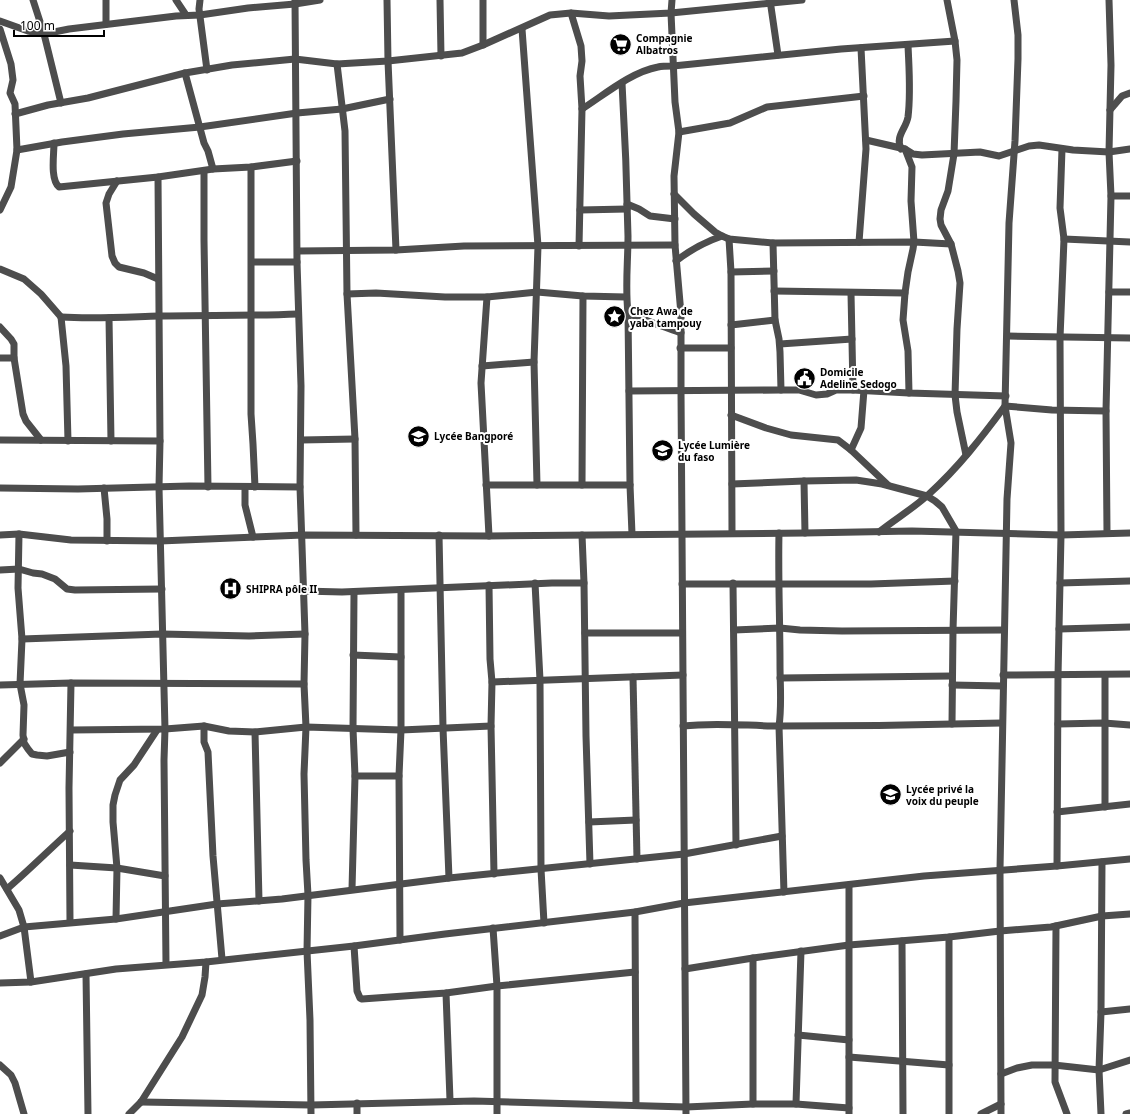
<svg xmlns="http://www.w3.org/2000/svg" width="1130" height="1114" font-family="'Noto Sans',sans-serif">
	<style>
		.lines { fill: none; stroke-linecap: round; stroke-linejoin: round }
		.minor { stroke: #4d4d4d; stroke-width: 7 }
		.labels { text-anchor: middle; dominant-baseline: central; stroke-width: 4; stroke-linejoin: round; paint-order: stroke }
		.poi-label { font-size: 10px; font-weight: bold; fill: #000; stroke: #fff; text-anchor: start }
	</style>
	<rect width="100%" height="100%" fill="#fff"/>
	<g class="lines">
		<!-- minor -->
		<g class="minor">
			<path d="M 33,0 L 44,34 L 61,103"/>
			<path d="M 106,0 L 106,24"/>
			<path d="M 176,0 L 186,15"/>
			<path d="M 200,0 L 199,9 L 207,70"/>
			<path d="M 295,0 L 297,262 L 301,386 L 300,487 L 305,634 L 304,684 L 306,727 L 304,774 L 306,860 L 308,895 L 307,951 L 310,1020 L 311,1114"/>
			<path d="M 387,0 L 388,61 L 396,250"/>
			<path d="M 440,0 L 441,56"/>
			<path d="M 672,0 L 671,13 L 675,102 L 679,132 L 674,176 L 675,245 L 681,314 L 681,391 L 686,1114"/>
			<path d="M 770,0 L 778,55"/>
			<path d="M 947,0 L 955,41 L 957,60 L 956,101 L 954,154 L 948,191 L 941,210 L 940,219 L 941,225 L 951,244 L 958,271 L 960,283 L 957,329 L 955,395 L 957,412 L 966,455"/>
			<path d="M 571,13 L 581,46 L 582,61 L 580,76 L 582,109 L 579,246"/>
			<path d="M 0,21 L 28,31 L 44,34 L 69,29 L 176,16 L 200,15 L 248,8 L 295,4 L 320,0"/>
			<path d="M 0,29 L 11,64 L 13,80 L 10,93 L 15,104 L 17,150 L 11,187 L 0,210"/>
			<path d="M 522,29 L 538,246 L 534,362 L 537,485"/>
			<path d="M 483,45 L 483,0"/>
			<path d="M 337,64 L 345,131 L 347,294 L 355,439 L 356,535"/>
			<path d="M 185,73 L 204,143 L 208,151 L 213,169"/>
			<path d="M 622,83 C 625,134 627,185 628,236 C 628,262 625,287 628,313 L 630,485 L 632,534"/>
			<path d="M 582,109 C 604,95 631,72 658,67 C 662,66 668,66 673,66 L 841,49 L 955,41"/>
			<path d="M 1110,110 L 1122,96 L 1130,93"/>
			<path d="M 15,114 L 48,105 L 88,98 L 185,73 L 232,65 L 295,59 L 337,64 L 388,61 L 462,53 L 483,45 L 550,15 L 571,13 L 609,16 L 671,13 L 802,0"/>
			<path d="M 679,132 L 730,123 L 767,107 L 864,96"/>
			<path d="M 866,140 L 905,149 L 913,154 L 922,155 L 980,152 L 999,156 L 1029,146 L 1039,145 L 1073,150 L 1109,152 L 1130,149"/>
			<path d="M 54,143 C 54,155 50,179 59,187 L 158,177 L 213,169 L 251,167 L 297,161"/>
			<path d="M 901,149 C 895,136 906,129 908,117 C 911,93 909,69 908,45"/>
			<path d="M 905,149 L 912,167 L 911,201 L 914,242 L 913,249 L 908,272 L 905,293 L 903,320 L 908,351 L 909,393"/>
			<path d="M 17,150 L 62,142 L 123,134 L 200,127 L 297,113 L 342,109 L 390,99"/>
			<path d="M 251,167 L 251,414 L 253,444 L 255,487"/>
			<path d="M 204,171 L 204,240 L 208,487"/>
			<path d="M 158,177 L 160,441 L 159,487 L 165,729 L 164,760 L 166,964"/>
			<path d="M 117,181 L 109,194 L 106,203 L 112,256 L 115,263 L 119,267 L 144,273 L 158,279"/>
			<path d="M 674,194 L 694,214 L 715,232 L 722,236 L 729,239 L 773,243 L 914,242 L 951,244"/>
			<path d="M 1111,196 L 1130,196"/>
			<path d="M 627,204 L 639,209 L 650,216 L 675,219"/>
			<path d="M 580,210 L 627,209"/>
			<path d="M 729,239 L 731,272 L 732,533"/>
			<path d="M 1064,239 L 1130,242"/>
			<path d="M 859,242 L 866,149 L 861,48"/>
			<path d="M 773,243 L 775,320 L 779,339 L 780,352 L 781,390"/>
			<path d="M 298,251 L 396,250 L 464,246 L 675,245"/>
			<path d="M 676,261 C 690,250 705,242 722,236"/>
			<path d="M 252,262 L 297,262"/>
			<path d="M 0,269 L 24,279 L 41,294 L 61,317 L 66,366 L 68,441"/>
			<path d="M 731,272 L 774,271"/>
			<path d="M 774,291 L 905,293"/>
			<path d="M 1109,292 L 1130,292"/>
			<path d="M 851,293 L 853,390"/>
			<path d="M 347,294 L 376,293 L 445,297 L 487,297 L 537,292 L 583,296 L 626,297"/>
			<path d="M 487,297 L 481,383 L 489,536"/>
			<path d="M 628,313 C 645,321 663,326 681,333"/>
			<path d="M 61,317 C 94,319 126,317 159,316 C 205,315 252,316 298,314"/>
			<path d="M 109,318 L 111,441"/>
			<path d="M 731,325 L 775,320"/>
			<path d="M 0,327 L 11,339 L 14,344 L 14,358 L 23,414 L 26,421 L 41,440"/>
			<path d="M 1008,336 L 1130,338"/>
			<path d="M 780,344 L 852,339"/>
			<path d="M 680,348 L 731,348"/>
			<path d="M 0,358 L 14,358"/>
			<path d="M 482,366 L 534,362"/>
			<path d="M 629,391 L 781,390 L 799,390 L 816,395 L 827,394 L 836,390 L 853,390 L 909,393 L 1006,396"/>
			<path d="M 731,415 L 766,428 L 791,435 L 838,440 L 851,450 L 888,485"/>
			<path d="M 0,440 L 160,441"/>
			<path d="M 301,440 L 355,439"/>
			<path d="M 851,450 L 861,428 L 864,390"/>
			<path d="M 804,481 L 805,533"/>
			<path d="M 732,484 L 804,481 L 856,480 L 882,484 L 927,496 L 935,501 L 942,507 L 956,531 L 953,630 L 952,724"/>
			<path d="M 486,485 L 630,485"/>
			<path d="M 582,485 L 583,296"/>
			<path d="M 245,487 L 245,505 L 253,537"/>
			<path d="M 0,488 L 78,489 L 189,486 L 300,487"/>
			<path d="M 104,488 L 107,519 L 107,541"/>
			<path d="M 879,532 C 895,519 914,508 929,494 C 958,468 982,437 1005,406 L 1052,410 L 1106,411"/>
			<path d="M 779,533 C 778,577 780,621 780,665 C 780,685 782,706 779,726 C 781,782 782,837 784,892"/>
			<path d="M 1107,533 L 1106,411 L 1111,196 L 1109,152 L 1111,65 L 1109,0"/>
			<path d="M 19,534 L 18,588 L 22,639 L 20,684 L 24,705 L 23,735 L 24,743 L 28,749 L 32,754 L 37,755 L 47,756 L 70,752"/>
			<path d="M 0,535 L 19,534 L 71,540 L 160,541 L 303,535 L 489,536 L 805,533 L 912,531 L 1061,535 L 1130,533"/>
			<path d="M 439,535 L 443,728 L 449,878"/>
			<path d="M 582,535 L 584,583 L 586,736 L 590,864"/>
			<path d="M 0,570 L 19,569 L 33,573 L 42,574 L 55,579 L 67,589 L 75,590 L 162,589"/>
			<path d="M 535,583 L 540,680 L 541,869 L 544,923"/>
			<path d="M 733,583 L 736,845"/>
			<path d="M 1060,583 L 1130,581"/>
			<path d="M 682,584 L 871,584 L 955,581"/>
			<path d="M 489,585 L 490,659 L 492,682 L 491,726 L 494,874"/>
			<path d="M 303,591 L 342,592 L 552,583 L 584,583"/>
			<path d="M 354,592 L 353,729 L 355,776"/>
			<path d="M 1059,629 L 1130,627"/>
			<path d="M 734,630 L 780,628 L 800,630 L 842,631 L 1004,630"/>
			<path d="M 585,633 L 682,633"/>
			<path d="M 22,639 L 162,634 L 249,636 L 305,634"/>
			<path d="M 353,655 L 401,657"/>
			<path d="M 1003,675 L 1130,674"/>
			<path d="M 633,677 L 637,859"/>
			<path d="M 780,678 L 952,676"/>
			<path d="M 492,682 L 683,675"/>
			<path d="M 0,685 L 71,683 L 304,684"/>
			<path d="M 952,685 L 1003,686"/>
			<path d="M 1058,724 L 1104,723 L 1130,725"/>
			<path d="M 204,726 L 204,742 L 208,752 L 213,856 L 222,959"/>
			<path d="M 683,726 C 716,722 748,726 780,726 C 854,726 928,725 1002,723"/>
			<path d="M 71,730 L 165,729 L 204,726 L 229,731 L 255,732 L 306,727 L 401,730 L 491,726"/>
			<path d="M 255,732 L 259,901"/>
			<path d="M 0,763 L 24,739"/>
			<path d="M 1105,807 L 1105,675"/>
			<path d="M 1057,812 L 1130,804"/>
			<path d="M 589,822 L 636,820"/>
			<path d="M 70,865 L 117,868 L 165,876"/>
			<path d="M 1057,866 L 1058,676 L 1061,535 L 1060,338 L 1064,239 L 1060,208 L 1062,149"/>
			<path d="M 0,878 L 19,910 L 24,927 L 31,982"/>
			<path d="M 7,889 C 29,870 49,850 70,831"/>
			<path d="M 352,889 L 355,776 L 399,776"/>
			<path d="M 635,912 L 636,1105"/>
			<path d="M 116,919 L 117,868 L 113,822 L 113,805 L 115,795 L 120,780 L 134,765 L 157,730"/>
			<path d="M 70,922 L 69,788 L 71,683"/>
			<path d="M 1056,926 L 1055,1082 L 1067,1114"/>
			<path d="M 493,928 L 497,986 L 497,1114"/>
			<path d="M 0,936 L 24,927 L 116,919 L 217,904 L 282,899 L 449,878 L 684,854 L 782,836"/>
			<path d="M 949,937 L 949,1114"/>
			<path d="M 400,940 L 399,776 L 401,730 L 401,590"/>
			<path d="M 902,941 L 903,1114"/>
			<path d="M 354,946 L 357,991 L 360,998 L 362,999 L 446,993 L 497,986 L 635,972"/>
			<path d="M 753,958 L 753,1104"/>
			<path d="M 685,969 L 753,958 L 849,945 L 949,937 L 1000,931 L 1051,927 L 1102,916 L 1130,914"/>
			<path d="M 86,974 L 88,1114"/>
			<path d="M 0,983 L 31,982 L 116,969 L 206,962 L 354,946 L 445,934 L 635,912 L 684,903 L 924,876 L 1057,866 L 1130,859"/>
			<path d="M 446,993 L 450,1100"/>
			<path d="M 1101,1012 L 1130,1009"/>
			<path d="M 798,1035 L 849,1040"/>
			<path d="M 849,1057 L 949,1065"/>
			<path d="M 0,1065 L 11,1075 L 15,1083 L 24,1114"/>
			<path d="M 1001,1074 L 1017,1068 L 1032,1065 L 1054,1065 L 1099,1070 L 1130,1060"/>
			<path d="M 141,1102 L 311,1105 L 474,1101 L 686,1107 L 753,1104 L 796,1104 L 849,1108"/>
			<path d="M 357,1103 L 357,1114"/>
			<path d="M 796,1104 L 801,951"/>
			<path d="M 129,1114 L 141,1102 L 182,1037 L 202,995 L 205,977 L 206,962"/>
			<path d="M 849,1114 L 849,885"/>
			<path d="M 981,1114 L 1001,1104"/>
			<path d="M 1001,1114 L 1000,870 L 1007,499 L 1011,443 L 1005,406 L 1009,223 L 1015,141 L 1018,59 L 1018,35 L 1014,0"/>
			<path d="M 1101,1114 L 1099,1070 L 1101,1012 L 1102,862"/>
			<path d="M 1126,1114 L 1130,1113"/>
		</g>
	</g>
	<!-- icons -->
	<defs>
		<symbol id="supermarket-disc" viewBox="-11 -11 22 22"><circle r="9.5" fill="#000" stroke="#fff"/><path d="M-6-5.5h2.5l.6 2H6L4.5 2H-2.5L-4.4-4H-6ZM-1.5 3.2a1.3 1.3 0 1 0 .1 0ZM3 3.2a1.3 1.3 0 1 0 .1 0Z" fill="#fff"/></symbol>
		<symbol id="sight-disc" viewBox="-11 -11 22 22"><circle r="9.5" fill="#000" stroke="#fff"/><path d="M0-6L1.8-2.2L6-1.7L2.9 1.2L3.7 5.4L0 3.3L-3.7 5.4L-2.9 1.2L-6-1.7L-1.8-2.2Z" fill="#fff"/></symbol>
		<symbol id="civic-disc" viewBox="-11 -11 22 22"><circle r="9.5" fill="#000" stroke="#fff"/><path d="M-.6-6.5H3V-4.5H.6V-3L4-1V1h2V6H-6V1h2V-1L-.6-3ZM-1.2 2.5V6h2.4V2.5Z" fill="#fff"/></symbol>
		<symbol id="school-disc" viewBox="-11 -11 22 22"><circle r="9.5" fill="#000" stroke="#fff"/><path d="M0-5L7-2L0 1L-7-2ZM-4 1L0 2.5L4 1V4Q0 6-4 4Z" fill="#fff"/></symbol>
		<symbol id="hospital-disc" viewBox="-11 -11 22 22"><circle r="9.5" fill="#000" stroke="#fff"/><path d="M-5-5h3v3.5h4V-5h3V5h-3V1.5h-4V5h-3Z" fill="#fff"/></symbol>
	</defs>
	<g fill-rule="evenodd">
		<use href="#supermarket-disc" x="608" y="32" width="25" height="25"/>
		<use href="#sight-disc" x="602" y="304" width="25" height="25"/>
		<use href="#civic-disc" x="792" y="366" width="25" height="25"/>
		<use href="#school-disc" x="406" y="424" width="25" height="25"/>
		<use href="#school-disc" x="650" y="438" width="25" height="25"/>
		<use href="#hospital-disc" x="218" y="576" width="25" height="25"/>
		<use href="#school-disc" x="878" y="782" width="25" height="25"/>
	</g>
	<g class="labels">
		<!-- poi labels -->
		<g class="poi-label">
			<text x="636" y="38">Compagnie<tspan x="636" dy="12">Albatros</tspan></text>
			<text x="630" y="311">Chez Awa de<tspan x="630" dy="12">yaba tampouy</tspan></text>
			<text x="820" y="372">Domicile<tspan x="820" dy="12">Adeline Sedogo</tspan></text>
			<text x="434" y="436">Lycée Bangporé</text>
			<text x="678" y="445">Lycée Lumière<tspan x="678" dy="12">du faso</tspan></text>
			<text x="246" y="589">SHIPRA pôle II</text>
			<text x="906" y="789">Lycée privé la<tspan x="906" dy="12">voix du peuple</tspan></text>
		</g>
	</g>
	<!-- scale -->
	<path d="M14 30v6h90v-6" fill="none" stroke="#000000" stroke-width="2"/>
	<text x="20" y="30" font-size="12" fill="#000000" stroke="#ffffff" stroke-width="3" paint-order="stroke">100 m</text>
</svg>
